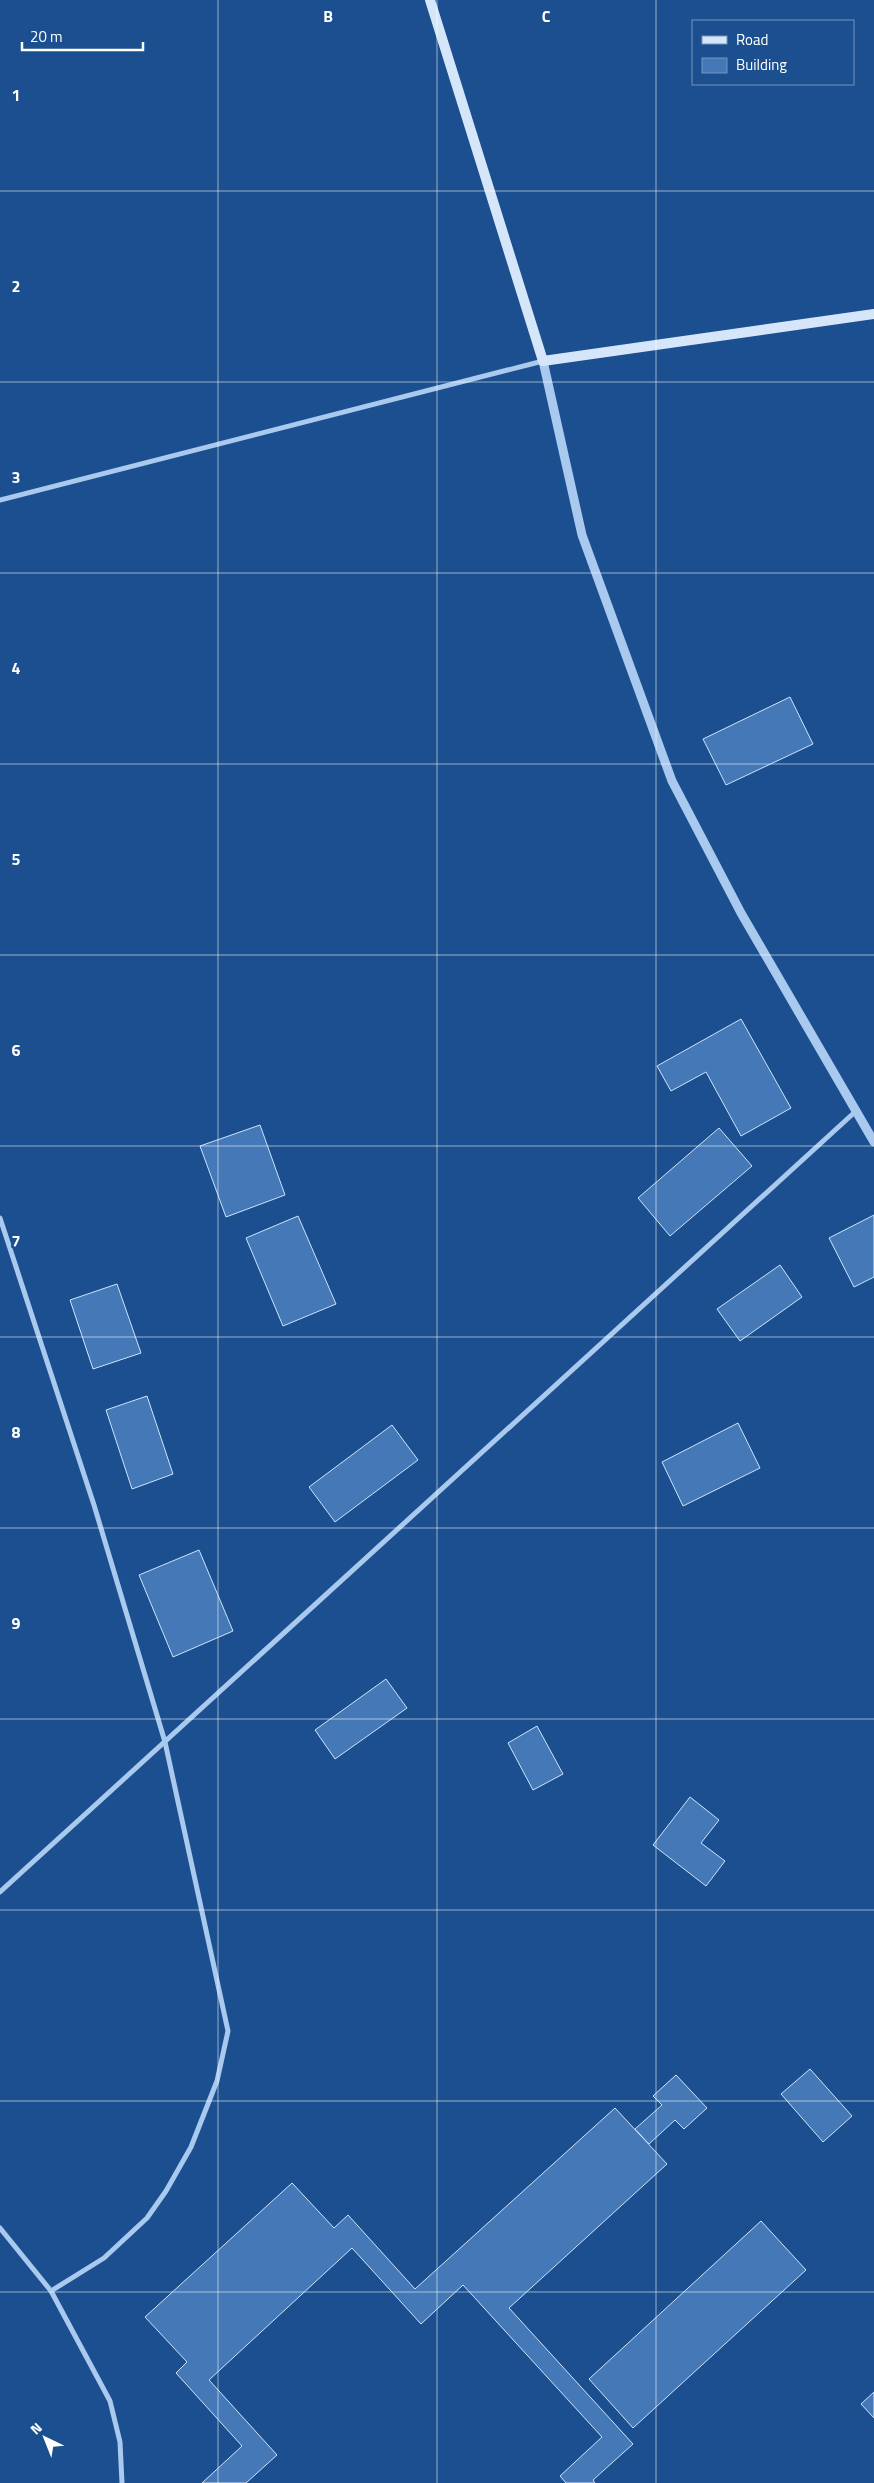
<svg xmlns="http://www.w3.org/2000/svg" width="874" height="2483" font-family="'Titillium Web',sans-serif">
	<style>
		.building { fill: #4478b7; stroke: #cfe3fa }
		.lines { fill: none; stroke-linecap: round; stroke-linejoin: round }
		.minor { stroke: #a9c9ee; stroke-width: 5 }
		.tertiary { stroke: #a9c9ee; stroke-width: 9 }
		.secondary { stroke: #d6e6fa; stroke-width: 10 }
		.grid { fill: none; stroke: #fff; stroke-width: 1; stroke-opacity: 0.55 }
		.grid-label { font-size: 16px; text-anchor: middle; font-weight: bold; fill: #fff; stroke: #1b4f8f; stroke-width: 5; stroke-linejoin: round; paint-order: stroke }
	</style>
	<rect width="100%" height="100%" fill="#1b4f8f"/>
	<!-- building -->
	<g class="building">
		<path d="M 790,697 L 813,744 L 726,785 L 703,739 Z"/>
		<path d="M 741,1019 L 791,1108 L 741,1136 L 706,1072 L 671,1091 L 657,1066 Z"/>
		<path d="M 260,1125 L 285,1195 L 226,1217 L 200,1146 Z"/>
		<path d="M 719,1128 L 752,1166 L 670,1236 L 638,1198 Z"/>
		<path d="M 874,1215 L 874,1277 L 854,1287 L 829,1238 Z"/>
		<path d="M 298,1216 L 336,1304 L 283,1326 L 246,1238 Z"/>
		<path d="M 780,1265 L 802,1297 L 740,1341 L 717,1309 Z"/>
		<path d="M 117,1284 L 141,1353 L 93,1369 L 70,1300 Z"/>
		<path d="M 147,1396 L 173,1474 L 132,1489 L 106,1410 Z"/>
		<path d="M 738,1423 L 760,1468 L 683,1506 L 662,1462 Z"/>
		<path d="M 392,1425 L 418,1460 L 335,1522 L 309,1487 Z"/>
		<path d="M 199,1550 L 233,1631 L 173,1657 L 139,1575 Z"/>
		<path d="M 386,1679 L 407,1708 L 335,1759 L 315,1730 Z"/>
		<path d="M 537,1726 L 563,1774 L 533,1790 L 508,1743 Z"/>
		<path d="M 690,1797 L 719,1820 L 701,1843 L 725,1861 L 706,1886 L 653,1845 Z"/>
		<path d="M 810,2069 L 852,2116 L 823,2142 L 781,2094 Z"/>
		<path d="M 676,2075 L 707,2108 L 684,2129 L 675,2120 L 649,2144 L 635,2129 L 662,2105 L 653,2096 Z"/>
		<path d="M 615,2108 L 667,2164 L 509,2308 L 633,2444 L 593,2480 L 595,2483 L 566,2483 L 560,2476 L 602,2437 L 463,2285 L 421,2324 L 352,2248 L 209,2380 L 277,2455 L 246,2483 L 202,2483 L 242,2446 L 176,2373 L 187,2362 L 145,2317 L 292,2183 L 334,2228 L 348,2215 L 415,2289 Z"/>
		<path d="M 761,2221 L 806,2270 L 633,2428 L 589,2379 Z"/>
		<path d="M 874,2392 L 874,2418 L 861,2404 Z"/>
	</g>
	<g class="lines">
		<!-- minor -->
		<g class="minor">
			<path d="M 0,500 L 543,361"/>
			<path d="M 0,1218 L 94,1505 L 165,1742 L 228,2031 L 217,2081 L 191,2147 L 166,2191 L 147,2218 L 104,2258 L 51,2291"/>
			<path d="M 0,1892 L 856,1111"/>
			<path d="M 0,2228 L 51,2291 L 110,2401 L 120,2442 L 122,2483"/>
		</g>
		<!-- tertiary -->
		<path class="tertiary" d="M 543,361 L 582,535 L 672,781 L 741,913 L 874,1142"/>
		<!-- secondary -->
		<path class="secondary" d="M 430,0 L 543,361 L 874,314"/>
	</g>
	<!-- grid -->
	<path class="grid" d="M 218,0 L 218,2483M 437,0 L 437,2483M 656,0 L 656,2483M 0,191 L 874,191M 0,382 L 874,382M 0,573 L 874,573M 0,764 L 874,764M 0,955 L 874,955M 0,1146 L 874,1146M 0,1337 L 874,1337M 0,1528 L 874,1528M 0,1719 L 874,1719M 0,1910 L 874,1910M 0,2101 L 874,2101M 0,2292 L 874,2292"/>
	<g class="grid-label">
		<text x="328" y="22">B</text>
		<text x="546" y="22">C</text>
		<text x="16" y="101">1</text>
		<text x="16" y="292">2</text>
		<text x="16" y="483">3</text>
		<text x="16" y="674">4</text>
		<text x="16" y="865">5</text>
		<text x="16" y="1056">6</text>
		<text x="16" y="1247">7</text>
		<text x="16" y="1438">8</text>
		<text x="16" y="1629">9</text>
	</g>
	<!-- legend -->
	<rect x="692" y="20" width="162" height="65" fill="#1b4f8f" stroke="#7695bc"/>
	<rect x="702" y="36" width="25" height="8" fill="#d6e6fa" stroke="#7695bc"/>
	<text x="736" y="45" font-size="15" fill="#ffffff">Road</text>
	<rect x="702" y="58" width="25" height="15" fill="#4478b7" stroke="#7695bc"/>
	<text x="736" y="70" font-size="15" fill="#ffffff">Building</text>
	<!-- north arrow -->
	<g transform="translate(45 2438) rotate(317)" stroke="#1b4f8f" stroke-width="4" paint-order="stroke">
	<path d="M0-4L9 19L0 12L-9 19Z" fill="#ffffff"/>
	<text y="-8" font-size="14" font-weight="bold" text-anchor="middle" fill="#ffffff">N</text>
	</g>
	<!-- scale -->
	<path d="M22 42v8h121v-8" fill="none" stroke="#ffffff" stroke-width="2.5"/>
	<text x="30" y="42" font-size="15" fill="#ffffff" stroke="#1b4f8f" stroke-width="4" paint-order="stroke">20 m</text>
</svg>
